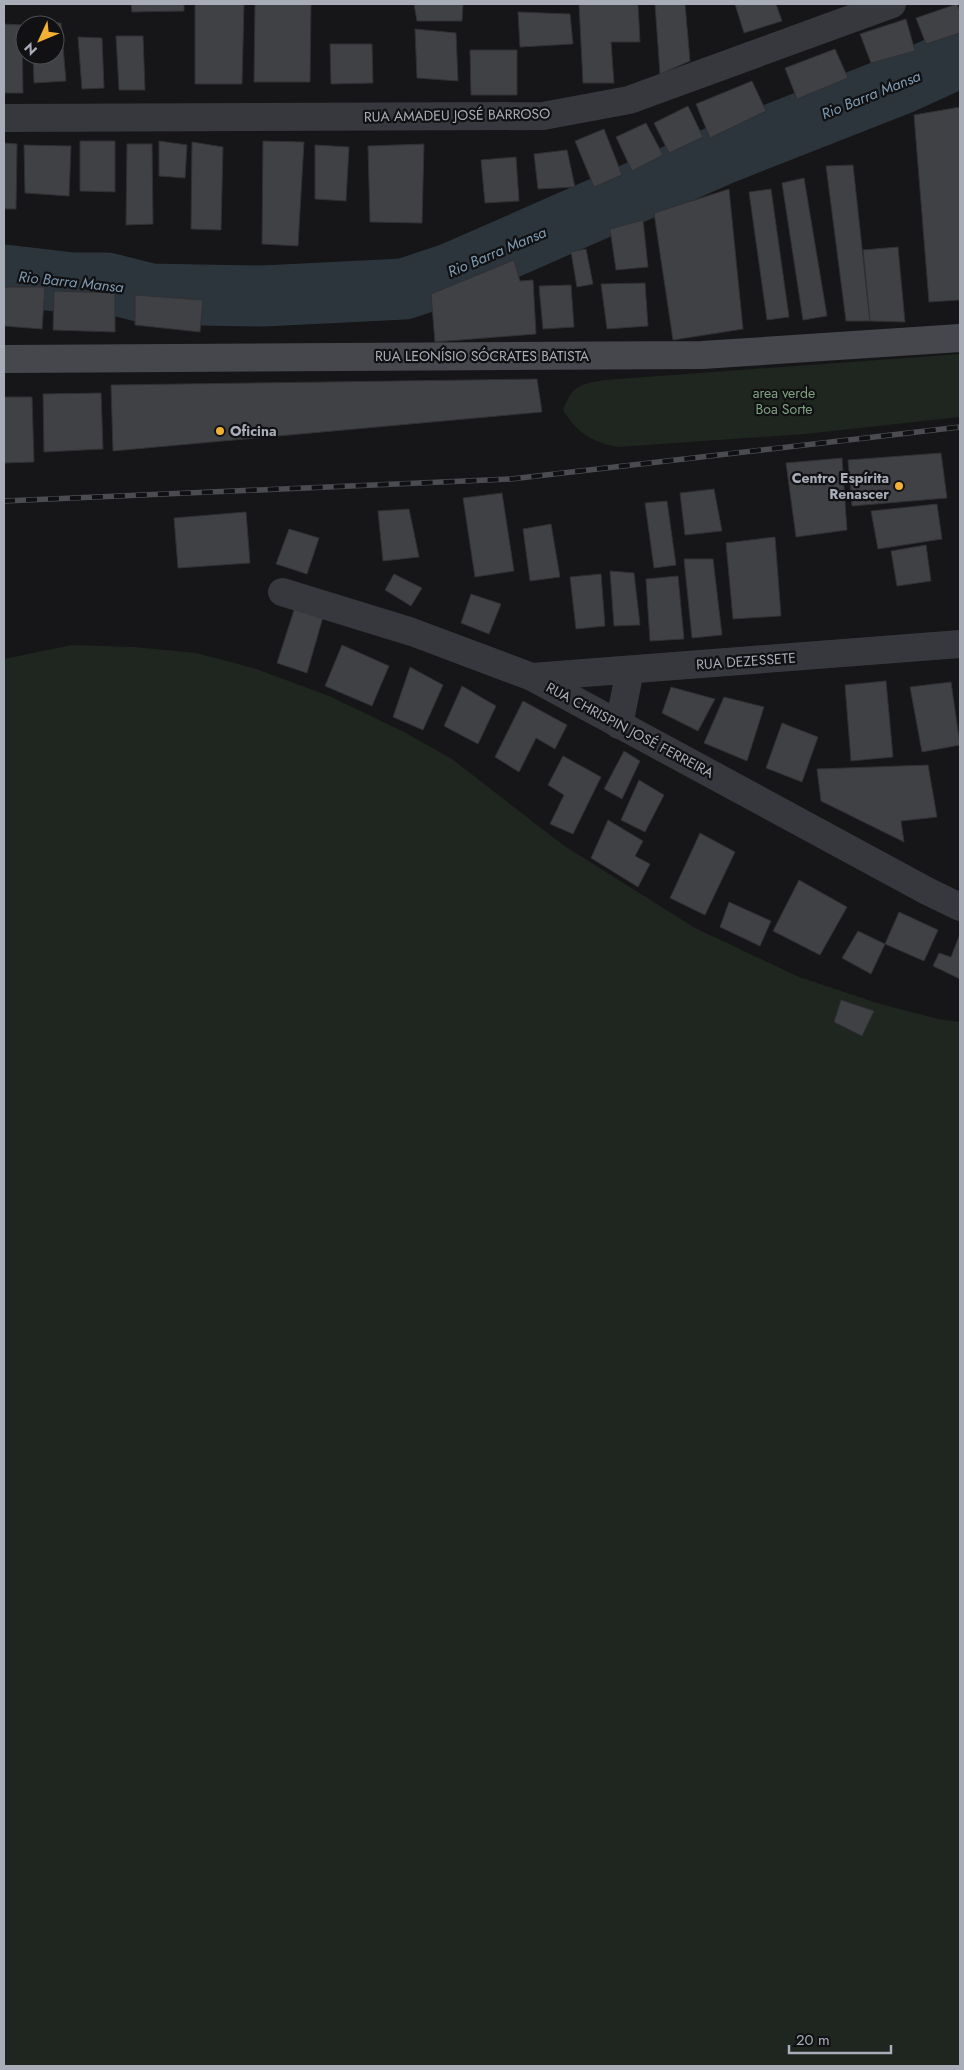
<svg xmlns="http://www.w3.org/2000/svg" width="964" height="2070" font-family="Jost,sans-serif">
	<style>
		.green { fill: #1e261f }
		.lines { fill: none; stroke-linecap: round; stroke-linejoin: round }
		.river { stroke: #2c353c; stroke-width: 61 }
		.building { fill: #404145; stroke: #303034 }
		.street { stroke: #37383d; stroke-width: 28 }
		.secondary { stroke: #45474d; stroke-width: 28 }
		.rail-casing { stroke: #4a4c52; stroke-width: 5.5 }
		.rail { stroke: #111113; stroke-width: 4; stroke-dasharray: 11; stroke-linecap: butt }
		.poi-dot { fill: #f2b134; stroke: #111113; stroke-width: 2 }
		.labels { text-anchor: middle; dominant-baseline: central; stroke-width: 4.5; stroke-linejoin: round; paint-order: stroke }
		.street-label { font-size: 14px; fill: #a8adb8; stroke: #111113 }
		.park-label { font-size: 14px; fill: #7fa381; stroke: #111113 }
		.poi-label { font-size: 14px; font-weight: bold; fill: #a8adb8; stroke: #111113; text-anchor: start }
		.water-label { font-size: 15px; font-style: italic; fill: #7f9bb3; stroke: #111113 }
	</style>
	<rect width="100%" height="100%" fill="#161618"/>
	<!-- green -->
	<g class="green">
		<path d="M 960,354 L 960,417 L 805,434 L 618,447 C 592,442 577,433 563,410 C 572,385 581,384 605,380 Z"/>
		<path d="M 72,645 L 134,647 L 196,653 L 253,668 L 329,696 L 404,732 L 452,759 L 563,845 L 695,928 L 799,977 L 877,1003 L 938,1019 L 960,1022 L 960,2066 L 4,2066 L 4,659 Z"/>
	</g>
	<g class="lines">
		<!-- river -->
		<path class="river" d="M 4,275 L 73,283 L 107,283 L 151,294 L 199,295 L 263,296 L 404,289 L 452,273 L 725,153 L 903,83 L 960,57"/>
	</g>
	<!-- building -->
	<g class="building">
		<path d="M 131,4 L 184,4 L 184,11 L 132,12 Z"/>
		<path d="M 195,4 L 244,4 L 242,84 L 195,84 Z"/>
		<path d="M 255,4 L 311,4 L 310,82 L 254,82 Z"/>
		<path d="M 414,4 L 463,4 L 462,21 L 417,21 Z"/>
		<path d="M 579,4 L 638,4 L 640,42 L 611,42 L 614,83 L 583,83 Z"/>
		<path d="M 655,4 L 685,4 L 690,61 L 660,74 Z"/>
		<path d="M 735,4 L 776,4 L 782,21 L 744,33 Z"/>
		<path d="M 957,4 L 960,12 L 960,33 L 926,44 L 916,18 Z"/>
		<path d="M 518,12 L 570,14 L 573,44 L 520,47 Z"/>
		<path d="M 906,19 L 915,51 L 871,63 L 860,34 Z"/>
		<path d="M 31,22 L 61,23 L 66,81 L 34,83 L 33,55 L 55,55 L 55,25 L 32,25 Z"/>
		<path d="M 4,24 L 22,25 L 23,93 L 4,93 Z"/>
		<path d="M 415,29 L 456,33 L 458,81 L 417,78 Z"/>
		<path d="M 116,36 L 143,36 L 145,90 L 119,90 Z"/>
		<path d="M 78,37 L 102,38 L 104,88 L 82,89 Z"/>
		<path d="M 330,44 L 372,44 L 373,83 L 331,84 Z"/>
		<path d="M 835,49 L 848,78 L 797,99 L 785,68 Z"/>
		<path d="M 470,50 L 517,50 L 517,95 L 471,95 Z"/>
		<path d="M 752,81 L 766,111 L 710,138 L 696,104 Z"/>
		<path d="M 688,106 L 703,137 L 669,153 L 654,123 Z"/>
		<path d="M 960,107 L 960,300 L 929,302 L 914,115 Z"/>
		<path d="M 646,123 L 663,155 L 632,171 L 616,137 Z"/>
		<path d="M 604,129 L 622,175 L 594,187 L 575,141 Z"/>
		<path d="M 80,141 L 115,141 L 115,192 L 80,191 Z"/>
		<path d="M 159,141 L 187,145 L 185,178 L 159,176 Z"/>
		<path d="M 263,141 L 304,142 L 298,246 L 262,244 Z"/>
		<path d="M 192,142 L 223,147 L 221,230 L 191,229 Z"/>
		<path d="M 4,143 L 17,144 L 16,209 L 4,209 Z"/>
		<path d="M 127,144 L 152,144 L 153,224 L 126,225 Z"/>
		<path d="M 424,144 L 422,223 L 370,222 L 368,146 Z"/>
		<path d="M 24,145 L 71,146 L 69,196 L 25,193 Z"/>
		<path d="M 315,145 L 349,147 L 346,201 L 315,199 Z"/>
		<path d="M 567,150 L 575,187 L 538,189 L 534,154 Z"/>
		<path d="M 516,157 L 519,201 L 485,203 L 481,160 Z"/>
		<path d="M 853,165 L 870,321 L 846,321 L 826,166 Z"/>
		<path d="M 804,178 L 827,316 L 803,320 L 782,183 Z"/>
		<path d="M 729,189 L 743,329 L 673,340 L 654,213 Z"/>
		<path d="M 771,189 L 789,317 L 767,320 L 749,192 Z"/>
		<path d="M 643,220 L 648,267 L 616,270 L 610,229 Z"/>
		<path d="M 898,247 L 905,322 L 870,321 L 863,250 Z"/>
		<path d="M 586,249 L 593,284 L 577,287 L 571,252 Z"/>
		<path d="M 514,260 L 520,281 L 533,280 L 536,334 L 435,342 L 431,294 Z"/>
		<path d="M 645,283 L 648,326 L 607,329 L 601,284 Z"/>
		<path d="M 571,285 L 574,327 L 543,329 L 539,286 Z"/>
		<path d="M 4,287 L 45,287 L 42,329 L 4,326 Z"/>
		<path d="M 54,291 L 115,293 L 115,332 L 53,330 Z"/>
		<path d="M 135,295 L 203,300 L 200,332 L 135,325 Z"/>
		<path d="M 537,379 L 542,412 L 113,451 L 111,385 Z"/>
		<path d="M 101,393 L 103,449 L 44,452 L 43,394 Z"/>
		<path d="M 4,397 L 32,397 L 34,462 L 4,463 Z"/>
		<path d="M 941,453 L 947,498 L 852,506 L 848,460 Z"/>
		<path d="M 842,458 L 847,530 L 796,537 L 786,463 Z"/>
		<path d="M 714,489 L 722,531 L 685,535 L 680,493 Z"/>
		<path d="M 502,493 L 514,571 L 475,577 L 463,498 Z"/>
		<path d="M 667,501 L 676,565 L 654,568 L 645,503 Z"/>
		<path d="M 937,504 L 942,539 L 878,549 L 871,511 Z"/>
		<path d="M 409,509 L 419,557 L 383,561 L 378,511 Z"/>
		<path d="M 246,512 L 250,563 L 178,568 L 174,518 Z"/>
		<path d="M 551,524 L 560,577 L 530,581 L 523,529 Z"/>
		<path d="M 289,529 L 319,538 L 307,574 L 276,564 Z"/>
		<path d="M 775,537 L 781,616 L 733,619 L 726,543 Z"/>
		<path d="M 926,545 L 931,581 L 897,586 L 891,551 Z"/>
		<path d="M 684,559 L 713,559 L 722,635 L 692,638 Z"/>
		<path d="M 610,571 L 634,573 L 640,625 L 614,626 Z"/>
		<path d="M 394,574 L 422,588 L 411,606 L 385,590 Z"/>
		<path d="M 601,574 L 605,626 L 576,629 L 570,577 Z"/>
		<path d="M 678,576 L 684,639 L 650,641 L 646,579 Z"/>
		<path d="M 471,594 L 501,604 L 489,634 L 461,623 Z"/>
		<path d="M 295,607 L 323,617 L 307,673 L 277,663 Z"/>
		<path d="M 342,645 L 389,666 L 372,706 L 325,686 Z"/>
		<path d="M 410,667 L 443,685 L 423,730 L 393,717 Z"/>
		<path d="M 886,681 L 893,757 L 851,761 L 845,685 Z"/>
		<path d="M 951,682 L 960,745 L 922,752 L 910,687 Z"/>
		<path d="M 462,686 L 496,706 L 478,744 L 444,726 Z"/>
		<path d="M 671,687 L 715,699 L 698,731 L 662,713 Z"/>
		<path d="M 724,697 L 764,707 L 747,761 L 704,743 Z"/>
		<path d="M 523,701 L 567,725 L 555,749 L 536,738 L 519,772 L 495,757 Z"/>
		<path d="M 782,723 L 818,737 L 802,782 L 766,768 Z"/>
		<path d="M 624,751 L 640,761 L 622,799 L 604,789 Z"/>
		<path d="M 563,756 L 601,777 L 573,834 L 550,824 L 564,795 L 548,785 Z"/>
		<path d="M 928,765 L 937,817 L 901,821 L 904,842 L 821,801 L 817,769 Z"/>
		<path d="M 639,780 L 664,795 L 645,832 L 621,820 Z"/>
		<path d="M 608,820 L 643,841 L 635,856 L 650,864 L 638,887 L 591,858 Z"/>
		<path d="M 700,833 L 735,852 L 705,915 L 670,898 Z"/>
		<path d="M 799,880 L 847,907 L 820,955 L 773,931 Z"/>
		<path d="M 729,902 L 771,921 L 760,946 L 720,927 Z"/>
		<path d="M 899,912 L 938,930 L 924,961 L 885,944 Z"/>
		<path d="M 858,931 L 885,944 L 871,974 L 842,958 Z"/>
		<path d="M 960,934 L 960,979 L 933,966 L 939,953 L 951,957 Z"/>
		<path d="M 841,1000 L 874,1011 L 862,1036 L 834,1022 Z"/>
	</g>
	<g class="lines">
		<!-- street -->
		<g class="street">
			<path d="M 4,118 L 543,116 L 629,100 L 892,4"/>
			<path d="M 282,592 L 412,632 L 532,677 L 927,891 L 960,907"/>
			<path d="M 532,677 L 960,644"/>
			<path d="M 619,725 L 630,670"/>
		</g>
		<!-- secondary -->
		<path class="secondary" d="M 4,359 L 702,355 L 960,338"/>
		<defs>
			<path id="rail" d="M 4,501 L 511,479 L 960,427"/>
		</defs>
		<!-- rail casing -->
		<use href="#rail" class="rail-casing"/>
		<!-- rail -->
		<use href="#rail" class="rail"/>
	</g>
	<!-- markers -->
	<g class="poi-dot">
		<circle cx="220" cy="431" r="5"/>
		<circle cx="899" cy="486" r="5"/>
	</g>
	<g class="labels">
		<!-- street labels -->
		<g class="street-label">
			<text transform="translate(457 115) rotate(-1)">RUA AMADEU JOSÉ BARROSO</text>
			<text x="482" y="356">RUA LEONÍSIO SÓCRATES BATISTA</text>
			<text transform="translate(746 661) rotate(-4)">RUA DEZESSETE</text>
			<text transform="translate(630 730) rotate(28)">RUA CHRISPIN JOSÉ FERREIRA</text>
		</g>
		<!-- park labels -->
		<g class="park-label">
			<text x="784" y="393">area verde<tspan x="784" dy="16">Boa Sorte</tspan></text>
		</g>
		<!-- poi labels -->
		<g class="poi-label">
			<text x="230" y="431">Oficina</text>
			<text x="889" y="478" text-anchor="end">Centro Espírita<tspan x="889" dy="16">Renascer</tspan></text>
		</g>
		<!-- water labels -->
		<g class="water-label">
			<text transform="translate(871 95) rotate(-22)">Rio Barra Mansa</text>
			<text transform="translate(497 252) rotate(-23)">Rio Barra Mansa</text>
			<text transform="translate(71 282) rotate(6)">Rio Barra Mansa</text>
		</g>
	</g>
	<!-- border -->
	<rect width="964" height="2070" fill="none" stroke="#a8adb8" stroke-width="10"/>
	<!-- north arrow -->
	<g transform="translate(40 40) rotate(226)"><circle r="24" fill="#111113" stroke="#4d4f55"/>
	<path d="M0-4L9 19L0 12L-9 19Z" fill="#f2b134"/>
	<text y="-8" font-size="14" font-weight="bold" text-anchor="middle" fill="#a8adb8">N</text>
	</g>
	<!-- scale -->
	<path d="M789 2045v8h102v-8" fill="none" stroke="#a8adb8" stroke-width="2.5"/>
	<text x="796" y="2045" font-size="15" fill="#a8adb8" stroke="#111113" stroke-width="4" paint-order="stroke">20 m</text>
</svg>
